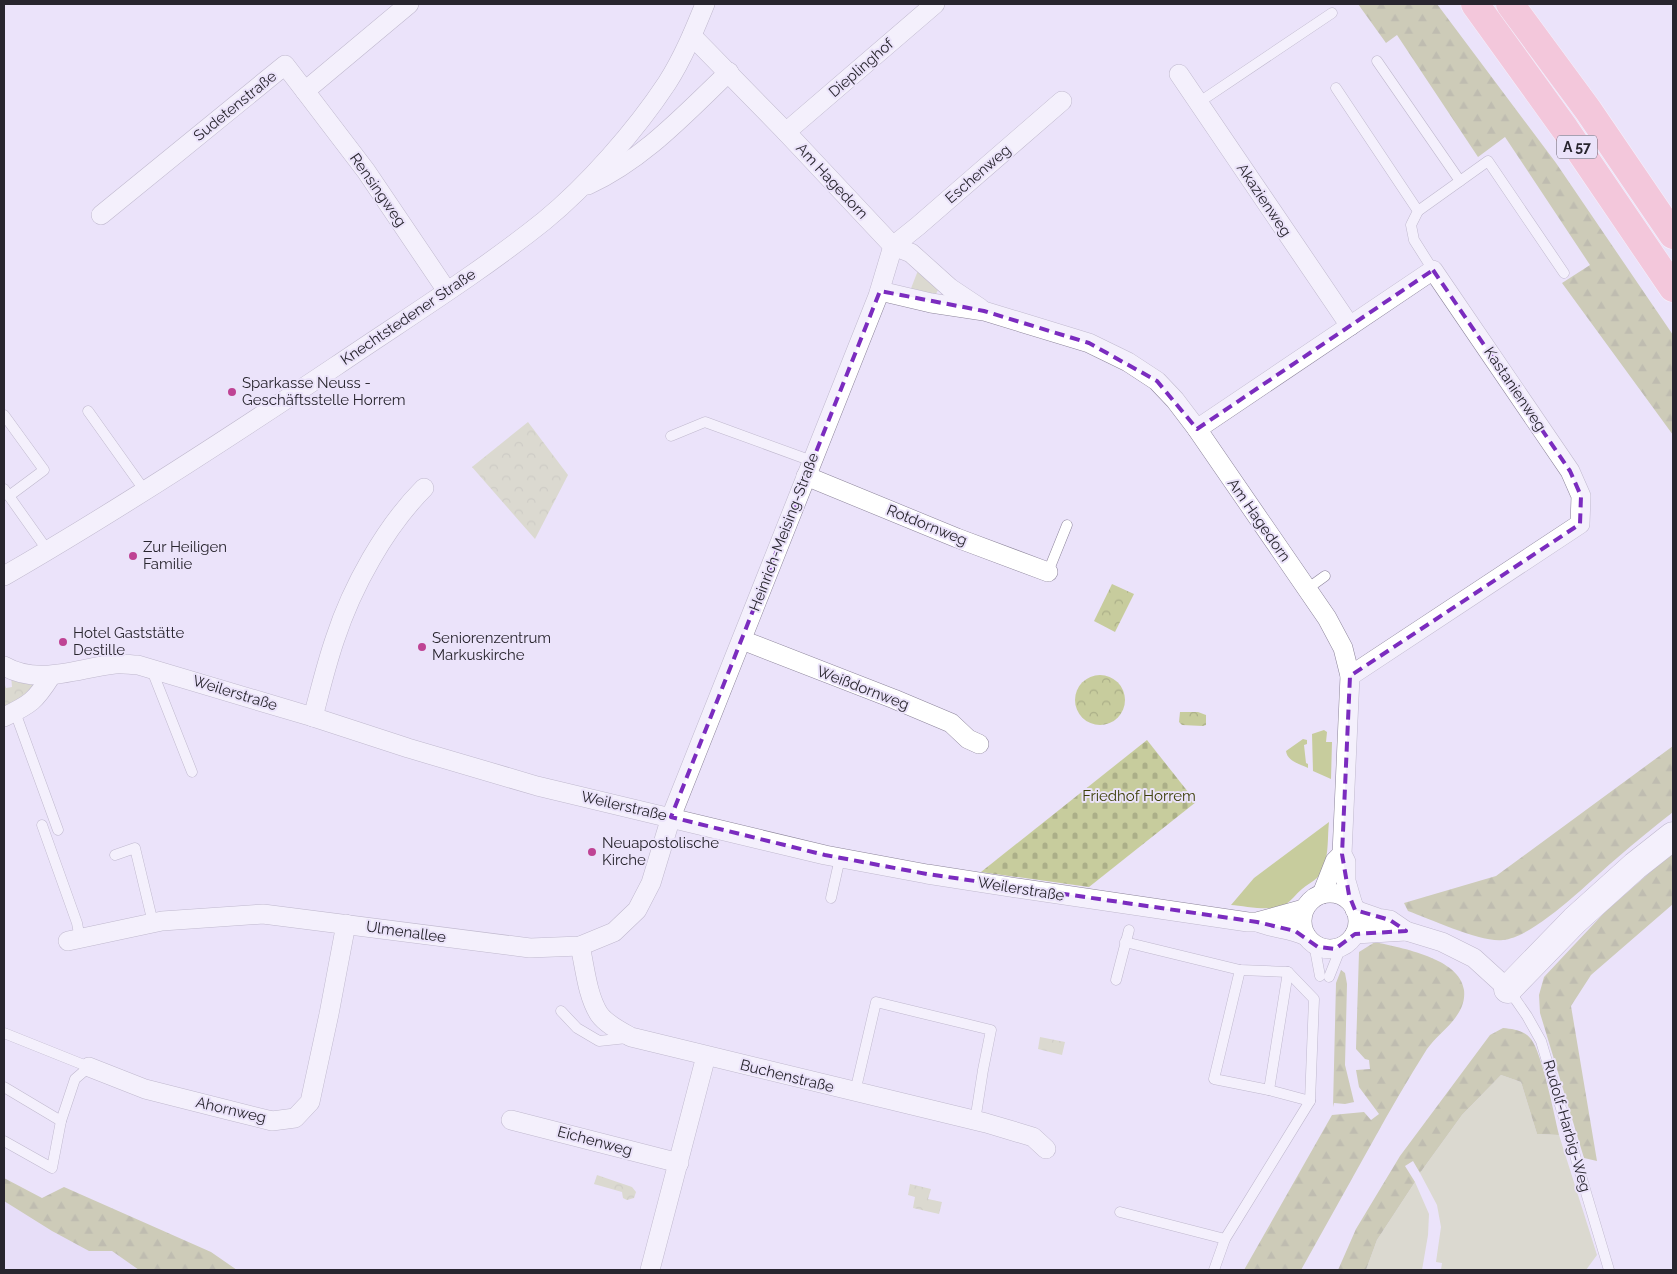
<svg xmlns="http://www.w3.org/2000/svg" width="1677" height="1274" font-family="Raleway,sans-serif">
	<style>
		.built { fill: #e3d7f6 }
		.green { fill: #c7cc9d }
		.forest { fill: url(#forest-firs) }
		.cemetery { fill: url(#cemetery-stones) }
		.park { fill: url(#park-crowns) }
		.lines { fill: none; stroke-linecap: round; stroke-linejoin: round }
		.lane-casing { stroke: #8c849a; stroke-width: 11 }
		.street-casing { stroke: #8c849a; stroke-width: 20 }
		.secondary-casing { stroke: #8c849a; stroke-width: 29 }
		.highway-casing { stroke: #fff; stroke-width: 29 }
		.lane { stroke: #fff; stroke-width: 10 }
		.street { stroke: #fff; stroke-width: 19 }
		.secondary { stroke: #fff; stroke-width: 28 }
		.highway { stroke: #fda4b7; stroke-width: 28 }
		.marked { fill: none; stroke: #7b2cbf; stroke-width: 4; stroke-dasharray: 10 6; stroke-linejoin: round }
		.poi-dot { fill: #bf4394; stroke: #ebe3fa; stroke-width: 2 }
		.labels { text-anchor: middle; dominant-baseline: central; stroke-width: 4; stroke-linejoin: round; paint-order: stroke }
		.shield { fill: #ebe3fa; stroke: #625e6b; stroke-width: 1 }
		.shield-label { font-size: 14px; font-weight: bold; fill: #28252e }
		.street-label { font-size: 15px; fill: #28252e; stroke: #ebe3fa }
		.poi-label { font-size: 15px; fill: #28252e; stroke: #ebe3fa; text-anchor: start }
		.park-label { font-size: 15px; fill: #3b3e07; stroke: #ebe3fa }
	</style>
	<defs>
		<pattern id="forest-firs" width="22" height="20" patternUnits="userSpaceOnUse" patternTransform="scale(1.25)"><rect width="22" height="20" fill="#a8ad69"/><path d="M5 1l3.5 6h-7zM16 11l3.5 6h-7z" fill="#898d57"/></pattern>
		<pattern id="cemetery-stones" width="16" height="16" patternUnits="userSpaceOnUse" patternTransform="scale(1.25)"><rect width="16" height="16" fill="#c7cc9d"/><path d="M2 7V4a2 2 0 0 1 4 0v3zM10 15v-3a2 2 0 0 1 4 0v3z" fill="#abaf88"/></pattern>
		<pattern id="park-crowns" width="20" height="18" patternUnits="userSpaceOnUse" patternTransform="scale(1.25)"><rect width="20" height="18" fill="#c7cc9d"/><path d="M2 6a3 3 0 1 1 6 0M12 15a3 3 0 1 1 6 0" fill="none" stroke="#abaf88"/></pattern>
	</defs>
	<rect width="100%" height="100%" fill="#ebe3fa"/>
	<!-- built -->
	<path class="built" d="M 4,1201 L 52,1231 L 89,1251 L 112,1251 L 139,1270 L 4,1270 Z"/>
	<!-- green -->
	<g class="green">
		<path d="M 920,268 L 938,290 L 936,294 L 910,291 L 917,273 Z"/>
		<path d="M 1324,730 L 1327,732 L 1326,742 L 1332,742 L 1331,779 L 1313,771 L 1312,734 Z"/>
		<path d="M 1303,739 L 1307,740 L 1307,744 L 1304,745 L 1306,763 L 1308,764 L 1308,768 C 1300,764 1287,761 1286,751 Z"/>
		<path d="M 1329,822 C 1327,839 1330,865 1317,878 C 1313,882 1306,885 1302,889 C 1296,894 1291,901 1285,905 C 1272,912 1245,906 1231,905 L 1254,878 Z"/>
		<path d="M 1501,1075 L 1521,1082 L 1537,1134 L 1559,1135 L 1597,1255 L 1586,1270 L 1441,1270 L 1442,1263 L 1436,1262 L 1441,1227 L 1437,1205 L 1420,1173 L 1462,1115 Z"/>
		<path d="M 1415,1182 L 1429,1214 L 1428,1235 L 1422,1270 L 1366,1270 L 1377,1240 Z"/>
	</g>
	<!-- forest -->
	<g class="forest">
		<path d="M 1358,4 L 1437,4 L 1556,163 L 1673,335 L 1673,435 L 1562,283 L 1590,265 L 1505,137 L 1478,157 L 1397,35 L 1386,43 Z"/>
		<path d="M 1673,746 L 1673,812 C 1654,827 1635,842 1617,858 C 1591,880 1535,937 1503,940 C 1482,943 1430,919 1408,911 L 1404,903 L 1496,876 Z"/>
		<path d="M 1673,852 L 1673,904 L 1591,975 L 1571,1006 L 1597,1161 L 1584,1158 L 1540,1013 L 1539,995 L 1544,977 L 1605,912 Z"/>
		<path d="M 1375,942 C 1401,948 1460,958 1464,990 C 1467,1016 1440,1031 1427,1049 C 1408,1079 1390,1110 1373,1141 C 1349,1184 1325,1227 1301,1270 L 1244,1270 L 1332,1115 L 1364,1112 L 1371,1120 L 1379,1114 L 1359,1087 L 1356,1070 L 1370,1069 L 1369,1060 L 1365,1059 L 1356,1049 L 1359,952 Z"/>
		<path d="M 1341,970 L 1345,973 L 1347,984 L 1345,1065 L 1354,1102 L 1345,1104 L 1334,1103 L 1333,1107 L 1336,983 Z"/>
		<path d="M 1503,1028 C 1513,1029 1524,1030 1531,1039 C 1542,1053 1554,1114 1559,1135 L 1537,1134 L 1521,1082 L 1501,1075 L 1462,1115 L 1420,1173 L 1413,1161 L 1405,1166 L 1415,1182 L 1377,1240 L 1366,1270 L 1338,1270 L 1356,1229 L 1400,1156 L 1490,1035 Z"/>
		<path d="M 4,1178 L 42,1198 L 64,1187 L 211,1252 L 237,1270 L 139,1270 L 112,1251 L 89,1251 L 52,1231 L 4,1201 Z"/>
	</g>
	<!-- cemetery -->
	<path class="cemetery" d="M 1147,740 L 1196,802 L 1089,887 L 981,872 Z"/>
	<!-- park -->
	<g class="park">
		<path d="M 528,422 L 568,475 L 535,539 L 472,467 Z"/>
		<path d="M 1112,584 L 1134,594 L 1115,632 L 1094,621 Z"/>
		<path d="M 11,675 L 33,683 L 34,690 L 4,709 L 4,685 L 5,685 L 6,688 L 12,687 Z"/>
		<circle cx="1100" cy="700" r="25"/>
		<path d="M 1180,712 L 1198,712 L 1206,715 L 1206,725 L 1203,726 L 1182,725 L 1179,722 Z"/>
		<path d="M 1040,1037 L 1065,1042 L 1062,1055 L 1038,1049 Z"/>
		<path d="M 597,1175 L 632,1187 L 636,1192 L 634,1198 L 627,1200 L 623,1198 L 622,1192 L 594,1184 Z"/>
		<path d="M 910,1184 L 931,1189 L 928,1199 L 942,1202 L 939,1214 L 913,1208 L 915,1197 L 908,1195 Z"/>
	</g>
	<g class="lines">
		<defs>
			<g id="lane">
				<path d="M 1377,61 L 1460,181 L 1418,211"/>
				<path d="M 1336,88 L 1418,211 L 1411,225 L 1414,240 L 1433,270"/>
				<path d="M 1198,103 L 1332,13"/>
				<path d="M 1460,181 L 1488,161 L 1564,273"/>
				<path d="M 88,411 L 145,491"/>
				<path d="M 4,415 L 44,470 L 9,496"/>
				<path d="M 671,436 L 705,422 L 812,461"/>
				<path d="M 4,489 L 48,551"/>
				<path d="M 1048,572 L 1067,525"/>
				<path d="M 1307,589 L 1325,576"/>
				<path d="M 151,668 L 192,772"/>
				<path d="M 15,712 L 58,830"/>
				<path d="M 42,825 L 77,923 L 80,939"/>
				<path d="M 115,855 L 135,848 L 153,923"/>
				<path d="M 831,898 L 840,858"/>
				<path d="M 1125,942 L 1240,970 L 1288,972 L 1314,999 L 1310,1101 L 1225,1239 L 1214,1270"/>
				<path d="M 1314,944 L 1320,976"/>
				<path d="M 1240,970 L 1214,1079 L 1269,1090 L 1288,972"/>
				<path d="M 1329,977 L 1341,947"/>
				<path d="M 1116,980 L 1129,930"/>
				<path d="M 1509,990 L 1527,1016 L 1541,1041 L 1609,1270"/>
				<path d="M 561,1011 L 577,1028 L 599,1041 L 627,1038"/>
				<path d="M 4,1033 L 89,1067 L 75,1079 L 61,1121 L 52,1168 L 4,1141"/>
				<path d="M 4,1087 L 61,1121"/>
				<path d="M 1269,1090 L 1310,1101"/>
				<path d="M 855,1092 L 876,1002 L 991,1030 L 983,1070 L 975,1121"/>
				<path d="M 1120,1212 L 1225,1239"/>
			</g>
			<g id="street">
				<path d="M 692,36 L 786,132 L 893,246 L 911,253 L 950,288 L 980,308"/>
				<path d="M 1179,74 L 1350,326"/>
				<path d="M 305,91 L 366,171 L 447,291"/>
				<path d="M 786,132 L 935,4"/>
				<path d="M 588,185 C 644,159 685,114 729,72"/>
				<path d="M 101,215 L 285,65 L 305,91 L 409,4"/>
				<path d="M 893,246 L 918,226 L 1062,101"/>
				<path d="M 880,291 L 931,303 L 984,311 L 1089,343 L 1128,362 L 1157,381 L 1175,400 L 1197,429 L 1327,618 L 1343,648 L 1350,676 L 1342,854 L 1346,862 L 1346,881 L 1353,905"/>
				<path d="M 1197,429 L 1433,270 L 1570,471 L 1581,496 L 1580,524 L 1350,676"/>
				<path d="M 806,476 L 957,538 L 1048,572"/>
				<path d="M 4,576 C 117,511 227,439 336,366 C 405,319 478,274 544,221 C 588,185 636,130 667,83 C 683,58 694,31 705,4"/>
				<path d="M 742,640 L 894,699 L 951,723 L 968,739 L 979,744"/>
				<path d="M 4,666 C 39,686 78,668 115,664 C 122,663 131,665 138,665 L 313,717 L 408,748 L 537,786 L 825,855 L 927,874 L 1017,888 L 1248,922 L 1257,922 L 1304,909"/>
				<path d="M 4,717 C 31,704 35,701 51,676"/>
				<path d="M 313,717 C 320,691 326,665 335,639 C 352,587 385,527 424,488"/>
				<circle cx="1330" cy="921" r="28"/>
				<path d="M 1322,894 L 1335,861 L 1342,854"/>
				<path d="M 1355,910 L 1378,918 L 1390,920 L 1406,931 L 1442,942 L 1474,958 L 1508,989"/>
				<path d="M 1258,922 C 1274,929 1290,928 1306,936"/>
				<path d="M 1355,934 L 1406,931"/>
				<path d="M 68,941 L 162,921 L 263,914 L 530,948 L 580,946 L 614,932 L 637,910 L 651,883 L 671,817 L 878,296 L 893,246"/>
				<path d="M 580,946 C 585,967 587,995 599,1014 C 606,1024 620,1031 631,1037 L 986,1123 L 1033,1137 L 1046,1149"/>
				<path d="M 89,1067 L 145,1089 L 228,1110 L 272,1121 L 295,1118 L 310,1102 L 329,1014 L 346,924"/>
				<path d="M 511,1120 L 679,1163"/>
				<path d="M 650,1270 L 706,1056"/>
			</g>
			<path id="secondary" d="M 1508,989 L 1575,920 L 1635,866 L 1673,836"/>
			<g id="highway">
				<path d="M 1475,4 L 1565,129 L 1673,288"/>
				<path d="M 1510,4 L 1588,110 L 1673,235"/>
			</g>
		</defs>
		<!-- lane casing -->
		<use href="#lane" class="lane-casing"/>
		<!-- street casing -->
		<use href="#street" class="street-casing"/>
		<!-- secondary casing -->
		<use href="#secondary" class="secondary-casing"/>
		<!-- highway casing -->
		<use href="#highway" class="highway-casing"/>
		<!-- lane -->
		<use href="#lane" class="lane"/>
		<!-- street -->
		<use href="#street" class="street"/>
		<!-- secondary -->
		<use href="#secondary" class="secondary"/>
		<!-- highway -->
		<use href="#highway" class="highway"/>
	</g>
	<!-- marked area -->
	<path d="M0 0H1677V1274H0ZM 1433,270 L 1570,471 L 1581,496 L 1580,524 L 1350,676 L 1342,854 L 1349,895 L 1355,910 L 1390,920 L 1406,931 L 1355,934 L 1335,949 L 1318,947 L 1295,931 L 1257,922 L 927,874 L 825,855 L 671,817 L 880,291 L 984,311 L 1089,343 L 1157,381 L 1197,429 Z" fill="#ebe3fa" fill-opacity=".55" fill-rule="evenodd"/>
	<path class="marked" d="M 1433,270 L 1570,471 L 1581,496 L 1580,524 L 1350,676 L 1342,854 L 1349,895 L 1355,910 L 1390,920 L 1406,931 L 1355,934 L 1335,949 L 1318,947 L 1295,931 L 1257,922 L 927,874 L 825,855 L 671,817 L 880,291 L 984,311 L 1089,343 L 1157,381 L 1197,429 Z"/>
	<!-- markers -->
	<g class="poi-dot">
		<circle cx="232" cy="392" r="5"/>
		<circle cx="133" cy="556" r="5"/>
		<circle cx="63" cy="642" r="5"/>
		<circle cx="422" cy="647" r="5"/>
		<circle cx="592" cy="852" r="5"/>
	</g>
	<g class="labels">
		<!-- shield labels -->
		<rect class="shield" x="1557" y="135.5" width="40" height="23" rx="4"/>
		<g class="shield-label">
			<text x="1577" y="147">A 57</text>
		</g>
		<!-- street labels -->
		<g class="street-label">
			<text transform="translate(861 68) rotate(-41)">Dieplinghof</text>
			<text transform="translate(235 106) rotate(-39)">Sudetenstraße</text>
			<text transform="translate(978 174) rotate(-41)">Eschenweg</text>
			<text transform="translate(832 181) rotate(47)">Am Hagedorn</text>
			<text transform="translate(378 190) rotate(55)">Rensingweg</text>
			<text transform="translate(1264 200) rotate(56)">Akazienweg</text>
			<text transform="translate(408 317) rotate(-34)">Knechtstedener Straße</text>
			<text transform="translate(1515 389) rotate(56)">Kastanienweg</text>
			<text transform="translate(1259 520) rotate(55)">Am Hagedorn</text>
			<text transform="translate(927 525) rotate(22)">Rotdornweg</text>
			<text transform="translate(784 532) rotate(-69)">Heinrich-Meising-Straße</text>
			<text transform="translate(863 688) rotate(21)">Weißdornweg</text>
			<text transform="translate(235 693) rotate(17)">Weilerstraße</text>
			<text transform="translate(624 806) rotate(13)">Weilerstraße</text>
			<text transform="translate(1021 889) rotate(9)">Weilerstraße</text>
			<text transform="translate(406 932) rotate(8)">Ulmenallee</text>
			<text transform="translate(787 1076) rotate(14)">Buchenstraße</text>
			<text transform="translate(231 1110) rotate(13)">Ahornweg</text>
			<text transform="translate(1567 1126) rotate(74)">Rudolf-Harbig-Weg</text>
			<text transform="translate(595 1141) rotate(15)">Eichenweg</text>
		</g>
		<!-- poi labels -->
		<g class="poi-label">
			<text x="242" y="383">Sparkasse Neuss -<tspan x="242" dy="17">Geschäftsstelle Horrem</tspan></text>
			<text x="143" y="547">Zur Heiligen<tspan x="143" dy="17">Familie</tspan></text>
			<text x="73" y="633">Hotel Gaststätte<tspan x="73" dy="17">Destille</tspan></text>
			<text x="432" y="638">Seniorenzentrum<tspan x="432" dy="17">Markuskirche</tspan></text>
			<text x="602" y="843">Neuapostolische<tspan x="602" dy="17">Kirche</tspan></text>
		</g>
		<!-- park labels -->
		<g class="park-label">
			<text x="1139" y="796">Friedhof Horrem</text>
		</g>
	</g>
	<!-- border -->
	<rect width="1677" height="1274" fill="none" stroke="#28252e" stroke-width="10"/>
</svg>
